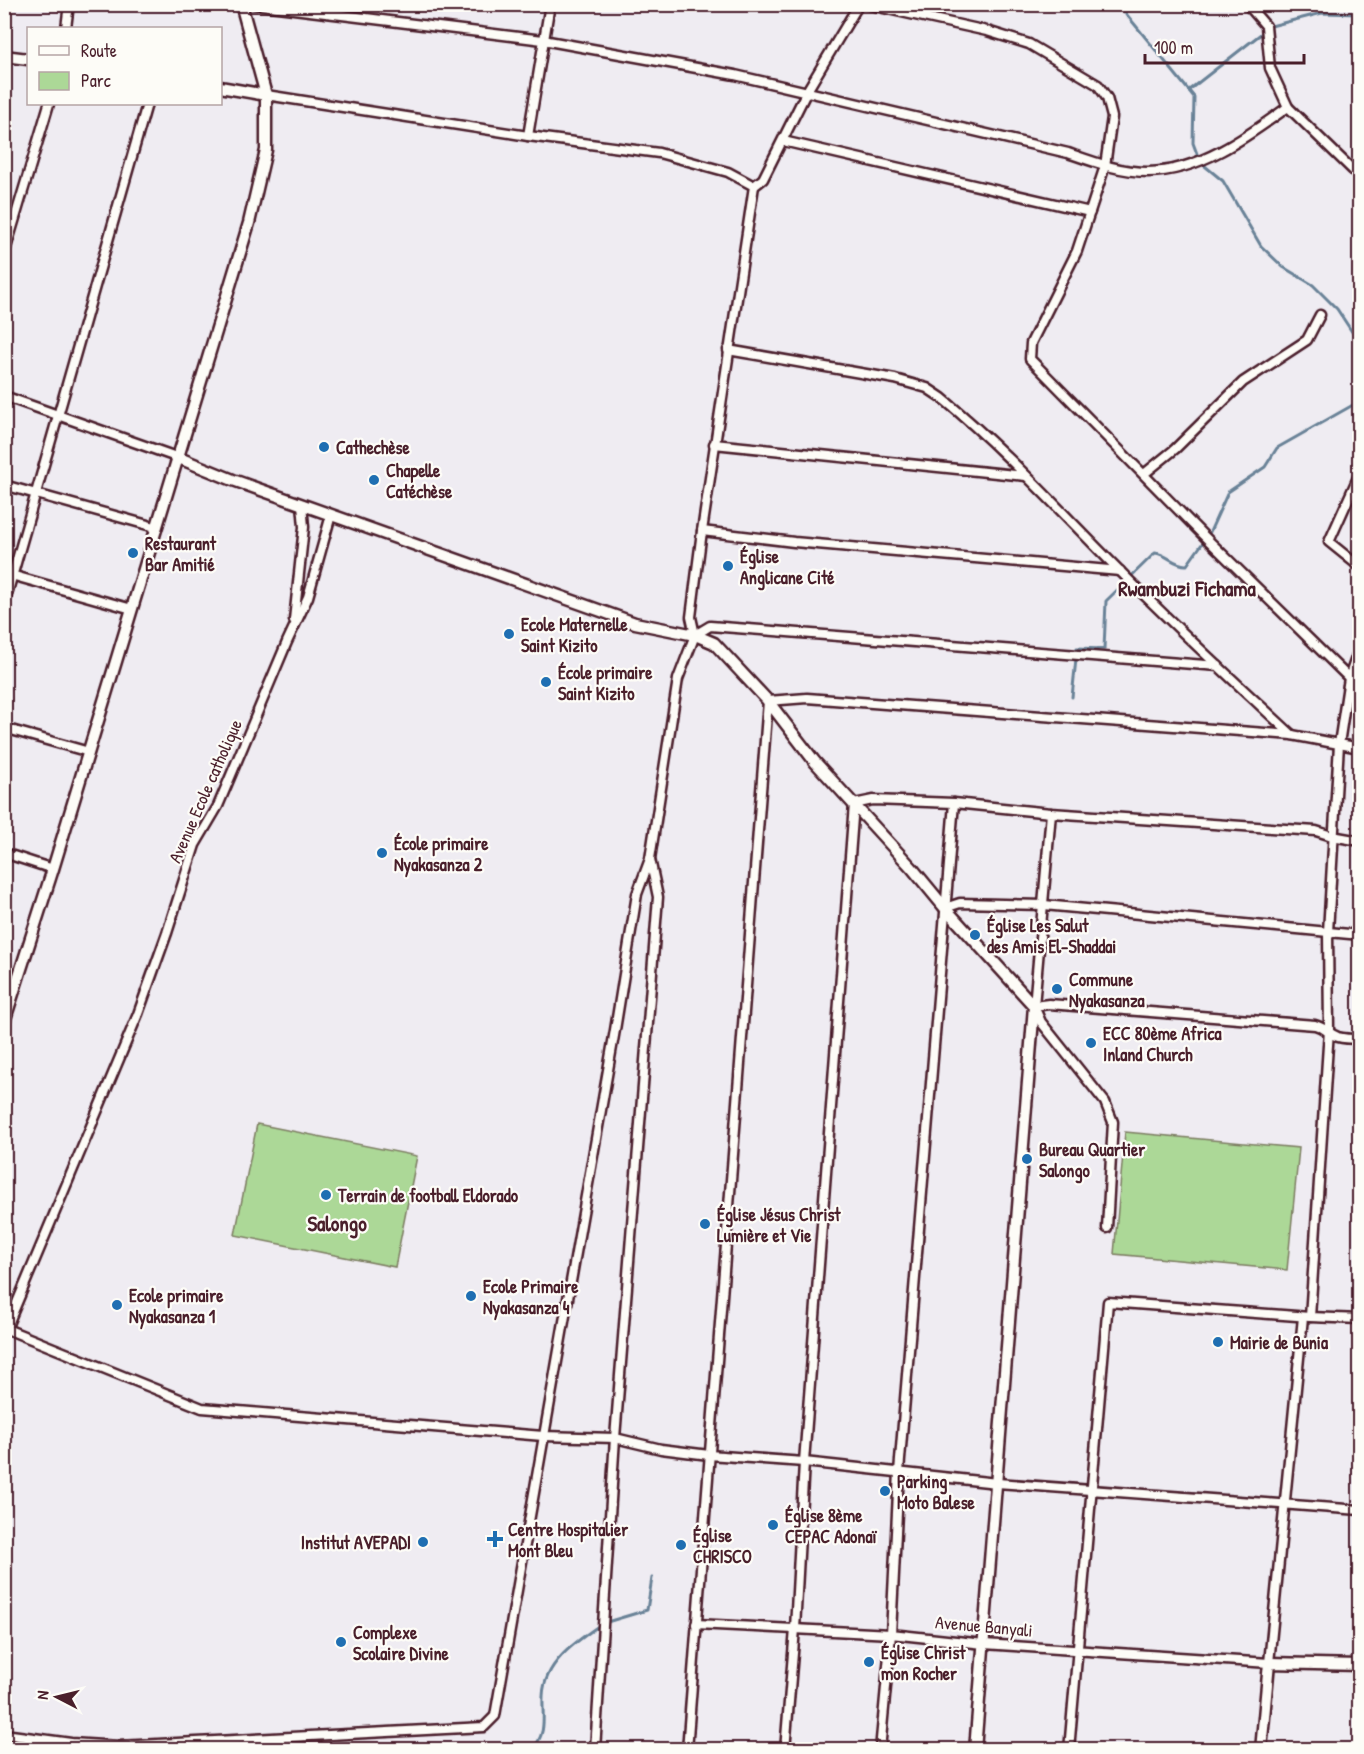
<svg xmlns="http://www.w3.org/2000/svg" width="1364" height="1754" font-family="'Patrick Hand',sans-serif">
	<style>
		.green { fill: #acd897; stroke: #7b7c61; stroke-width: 1.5 }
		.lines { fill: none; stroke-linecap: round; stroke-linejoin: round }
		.stream { stroke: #698297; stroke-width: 3 }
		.minor-casing { stroke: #4a1f2b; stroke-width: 13 }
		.tertiary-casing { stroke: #4a1f2b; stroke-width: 15 }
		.minor { stroke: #fdfcf7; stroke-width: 8 }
		.tertiary { stroke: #fdfcf7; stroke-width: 10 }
		.poi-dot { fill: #1f6fb2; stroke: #fdfcf7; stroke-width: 2 }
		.labels { text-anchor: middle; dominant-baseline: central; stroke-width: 4.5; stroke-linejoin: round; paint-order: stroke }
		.poi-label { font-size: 18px; font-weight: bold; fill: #4a1f2b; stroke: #fdfcf7; text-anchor: start }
		.street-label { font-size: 18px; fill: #4a1f2b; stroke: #fdfcf7 }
		.quarter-label { font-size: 21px; font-weight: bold; fill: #4a1f2b; stroke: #fdfcf7 }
	</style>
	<rect width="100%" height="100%" fill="#efecf2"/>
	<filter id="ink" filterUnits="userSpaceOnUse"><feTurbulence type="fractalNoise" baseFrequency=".0167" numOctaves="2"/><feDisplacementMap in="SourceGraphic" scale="12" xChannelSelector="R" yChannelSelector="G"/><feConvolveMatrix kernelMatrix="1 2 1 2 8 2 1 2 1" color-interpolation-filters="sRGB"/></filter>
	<g filter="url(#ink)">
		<!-- green -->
		<g class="green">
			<path d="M 257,1124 L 417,1156 L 395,1267 L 235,1235 Z"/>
			<path d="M 1125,1132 L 1299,1148 L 1287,1270 L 1114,1254 Z"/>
		</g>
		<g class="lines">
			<!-- stream -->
			<g class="stream">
				<path d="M 1118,4 L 1194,97 L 1193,143 L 1200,162 L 1223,181 L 1261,246 L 1283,267 L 1313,285 L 1337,309 L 1360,344"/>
				<path d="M 1189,90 L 1271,26 L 1322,13 L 1360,14"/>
				<path d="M 1077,648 L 1104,649 L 1106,601 L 1155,553 C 1167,554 1175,566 1187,565 L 1209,534 L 1228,492 L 1265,467 L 1277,448 L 1360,401"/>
				<path d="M 1072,697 L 1076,659"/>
				<path d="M 607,1622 L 647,1610 L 652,1578"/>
				<path d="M 532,1750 C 548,1732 542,1717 543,1696 C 544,1664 574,1643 597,1627"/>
			</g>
			<defs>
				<g id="minor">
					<path d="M 253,4 L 543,40 L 735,75 L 1068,153 C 1094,162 1120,172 1148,172 C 1199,172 1248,136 1288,107 L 1360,177"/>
					<path d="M 865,4 L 987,31 L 1029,44 L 1098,85 L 1107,98 L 1112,117 L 1105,166 L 1077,251 L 1031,343 L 1030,359 L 1203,535 L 1349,678"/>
					<path d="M 1247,4 L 1266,26 L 1270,68 L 1288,107"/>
					<path d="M 66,28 L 69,4"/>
					<path d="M 528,136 L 550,4"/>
					<path d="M 783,141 L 1090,212"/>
					<path d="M 754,186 L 763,179 L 807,91 L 859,4"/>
					<path d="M 4,255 L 49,104"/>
					<path d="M 728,350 L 895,379 L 927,388 L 942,398 C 1005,450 1060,511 1118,569 C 1174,626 1233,680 1292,735"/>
					<path d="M 4,396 L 179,458"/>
					<path d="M 714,444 L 1026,476"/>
					<path d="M 1360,473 L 1329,542 L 1360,567"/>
					<path d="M 1144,474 L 1175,449 L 1243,382 L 1307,340 L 1320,315"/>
					<path d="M 4,485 L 155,527"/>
					<path d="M 702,531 L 794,542 L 1120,571"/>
					<path d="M 4,573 L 132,609"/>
					<path d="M 4,605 L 147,104"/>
					<path d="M 294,620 L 304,527 L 302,504"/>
					<path d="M 695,635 L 710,626 L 1218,666"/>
					<path d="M 1348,686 L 1360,689"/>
					<path d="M 4,728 L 89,752"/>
					<path d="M 1051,813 L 1034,1006 L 1041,1022 L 1105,1102 L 1113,1122 L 1107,1228"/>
					<path d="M 4,853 L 53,869"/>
					<path d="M 945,908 L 960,903 L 1044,905 L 1360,935"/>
					<path d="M 1034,1006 L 1049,1004 L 1315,1025 C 1326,1028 1329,1034 1338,1037 C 1345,1039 1353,1039 1360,1039"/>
					<path d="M 1310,1317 L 1329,1030 L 1328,932 L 1339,744 L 1349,678 L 1360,646"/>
					<path d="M 4,1328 L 202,1408 L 543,1436 L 615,1438 L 661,1449 L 709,1455 L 804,1462 L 997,1483 L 1360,1510"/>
					<path d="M 6,1329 L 138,1014 L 167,933 L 195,845 L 218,806 L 287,642 L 308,597 L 331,515"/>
					<path d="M 696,1624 L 891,1634 L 984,1644 L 1269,1663 L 1303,1317"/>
					<path d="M 4,1734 L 71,1743 L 119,1746 L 484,1727 L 495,1716 L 615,1030 L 637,894 L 650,859 L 678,679 L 695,635 L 691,617 L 702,531 L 754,186 L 728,172 L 659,153 L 528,136 L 266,95"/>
					<path d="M 595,1750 L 615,1438 L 658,897 L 650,859"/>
					<path d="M 687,1750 L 768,701 L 807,698 L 1292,735 L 1360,748"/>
					<path d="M 785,1750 L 795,1629 L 804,1462 L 854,804 L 873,800 L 954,803 L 1051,813 L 1316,831 L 1332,836 L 1360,841"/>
					<path d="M 880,1750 L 891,1634 L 899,1472 L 954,803"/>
					<path d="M 1069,1750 L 1108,1302 L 1310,1317 L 1360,1319"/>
				</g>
				<g id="tertiary">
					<path d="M 4,56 L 28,59"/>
					<path d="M 220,87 L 266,95"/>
					<path d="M 179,458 L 233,480 L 635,623 L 695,635 L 714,643 L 768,701 L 815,762 L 912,868 L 945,908 L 1034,1006 L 975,1750"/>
					<path d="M 4,1022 L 53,869 L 249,223 L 266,150 L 266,95 L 241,4"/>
					<path d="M 1261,1750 L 1269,1663 L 1360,1665"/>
				</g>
			</defs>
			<!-- minor casing -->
			<use href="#minor" class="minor-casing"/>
			<!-- tertiary casing -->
			<use href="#tertiary" class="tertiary-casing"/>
			<!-- minor -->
			<use href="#minor" class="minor"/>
			<!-- tertiary -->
			<use href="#tertiary" class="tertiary"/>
		</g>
	</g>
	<!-- markers -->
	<g class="poi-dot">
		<circle cx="324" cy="447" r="6"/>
		<circle cx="374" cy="480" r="6"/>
		<circle cx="133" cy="553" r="6"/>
		<circle cx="728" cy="566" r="6"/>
		<circle cx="509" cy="634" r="6"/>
		<circle cx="546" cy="682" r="6"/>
		<circle cx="382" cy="853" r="6"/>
		<circle cx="975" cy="935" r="6"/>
		<circle cx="1057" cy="989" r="6"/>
		<circle cx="1091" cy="1043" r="6"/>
		<circle cx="1027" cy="1159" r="6"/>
		<circle cx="326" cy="1195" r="6"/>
		<circle cx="705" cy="1224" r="6"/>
		<circle cx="471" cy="1296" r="6"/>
		<circle cx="117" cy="1305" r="6"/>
		<circle cx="1218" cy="1342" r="6"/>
		<circle cx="885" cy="1491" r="6"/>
		<circle cx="773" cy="1525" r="6"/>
		<path d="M492 1530h6v6h6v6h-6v6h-6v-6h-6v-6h6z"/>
		<circle cx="423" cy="1542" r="6"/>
		<circle cx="681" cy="1545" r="6"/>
		<circle cx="341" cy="1642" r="6"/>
		<circle cx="869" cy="1662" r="6"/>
	</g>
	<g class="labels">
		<!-- poi labels -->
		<g class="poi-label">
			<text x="336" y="447">Cathechèse</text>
			<text x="386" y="470">Chapelle<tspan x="386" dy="21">Catéchèse</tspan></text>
			<text x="145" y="543">Restaurant<tspan x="145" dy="21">Bar Amitié</tspan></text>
			<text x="740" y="556">Église<tspan x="740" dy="21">Anglicane Cité</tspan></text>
			<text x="521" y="624">Ecole Maternelle<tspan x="521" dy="21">Saint Kizito</tspan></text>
			<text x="558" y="672">École primaire<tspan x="558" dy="21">Saint Kizito</tspan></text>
			<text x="394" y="843">École primaire<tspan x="394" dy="21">Nyakasanza 2</tspan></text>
			<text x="987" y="925">Église Les Salut<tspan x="987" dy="21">des Amis El-Shaddai</tspan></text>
			<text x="1069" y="979">Commune<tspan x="1069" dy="21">Nyakasanza</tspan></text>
			<text x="1103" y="1033">ECC 80ème Africa<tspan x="1103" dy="21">Inland Church</tspan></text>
			<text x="1039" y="1149">Bureau Quartier<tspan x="1039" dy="21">Salongo</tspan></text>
			<text x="338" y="1195">Terrain de football Eldorado</text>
			<text x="717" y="1214">Église Jésus Christ<tspan x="717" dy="21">Lumière et Vie</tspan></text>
			<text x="483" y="1286">Ecole Primaire<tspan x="483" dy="21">Nyakasanza 4</tspan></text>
			<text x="129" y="1295">Ecole primaire<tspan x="129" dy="21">Nyakasanza 1</tspan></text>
			<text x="1230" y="1342">Mairie de Bunia</text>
			<text x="897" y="1481">Parking<tspan x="897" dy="21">Moto Balese</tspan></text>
			<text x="785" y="1515">Église 8ème<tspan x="785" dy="21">CEPAC Adonaï</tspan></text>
			<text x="508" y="1529">Centre Hospitalier<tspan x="508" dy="21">Mont Bleu</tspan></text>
			<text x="693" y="1535">Église<tspan x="693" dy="21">CHRISCO</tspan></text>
			<text x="411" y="1542" text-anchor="end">Institut AVEPADI</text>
			<text x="353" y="1632">Complexe<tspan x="353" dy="21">Scolaire Divine</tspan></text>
			<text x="881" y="1652">Église Christ<tspan x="881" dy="21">mon Rocher</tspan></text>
		</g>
		<!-- street labels -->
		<g class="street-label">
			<text transform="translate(205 791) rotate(-66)">Avenue Ecole catholique</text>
			<text transform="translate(984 1626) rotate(5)">Avenue Banyali</text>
		</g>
		<!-- quarter labels -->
		<g class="quarter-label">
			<text x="1187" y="588">Rwambuzi Fichama</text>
			<text x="337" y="1223">Salongo</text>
		</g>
	</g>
	<!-- margin -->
	<rect width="1364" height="1754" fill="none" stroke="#fdfcf7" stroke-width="24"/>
	<rect x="12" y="12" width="1340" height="1730" fill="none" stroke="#4a1f2b" stroke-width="2" filter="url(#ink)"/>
	<!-- legend -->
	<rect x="27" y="27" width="195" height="78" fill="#fdfcf7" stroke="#b5a4a5" stroke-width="1.5"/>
	<rect x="39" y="46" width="30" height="9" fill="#fdfcf7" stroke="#b5a4a5" stroke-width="1.5"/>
	<text x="81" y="57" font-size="18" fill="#4a1f2b">Route</text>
	<rect x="39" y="72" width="30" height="18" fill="#acd897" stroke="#b5a4a5" stroke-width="1.5"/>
	<text x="81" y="87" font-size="18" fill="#4a1f2b">Parc</text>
	<!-- north arrow -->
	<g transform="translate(57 1697) rotate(277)" stroke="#fdfcf7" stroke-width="4.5" paint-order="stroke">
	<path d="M0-4.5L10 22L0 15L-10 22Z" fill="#4a1f2b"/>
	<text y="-9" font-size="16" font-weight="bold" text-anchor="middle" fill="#4a1f2b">N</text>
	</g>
	<!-- scale -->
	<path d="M1145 54v9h159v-9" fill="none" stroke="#4a1f2b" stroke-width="3"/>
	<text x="1154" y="54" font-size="18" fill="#4a1f2b" stroke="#fdfcf7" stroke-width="4.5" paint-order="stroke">100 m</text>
</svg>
